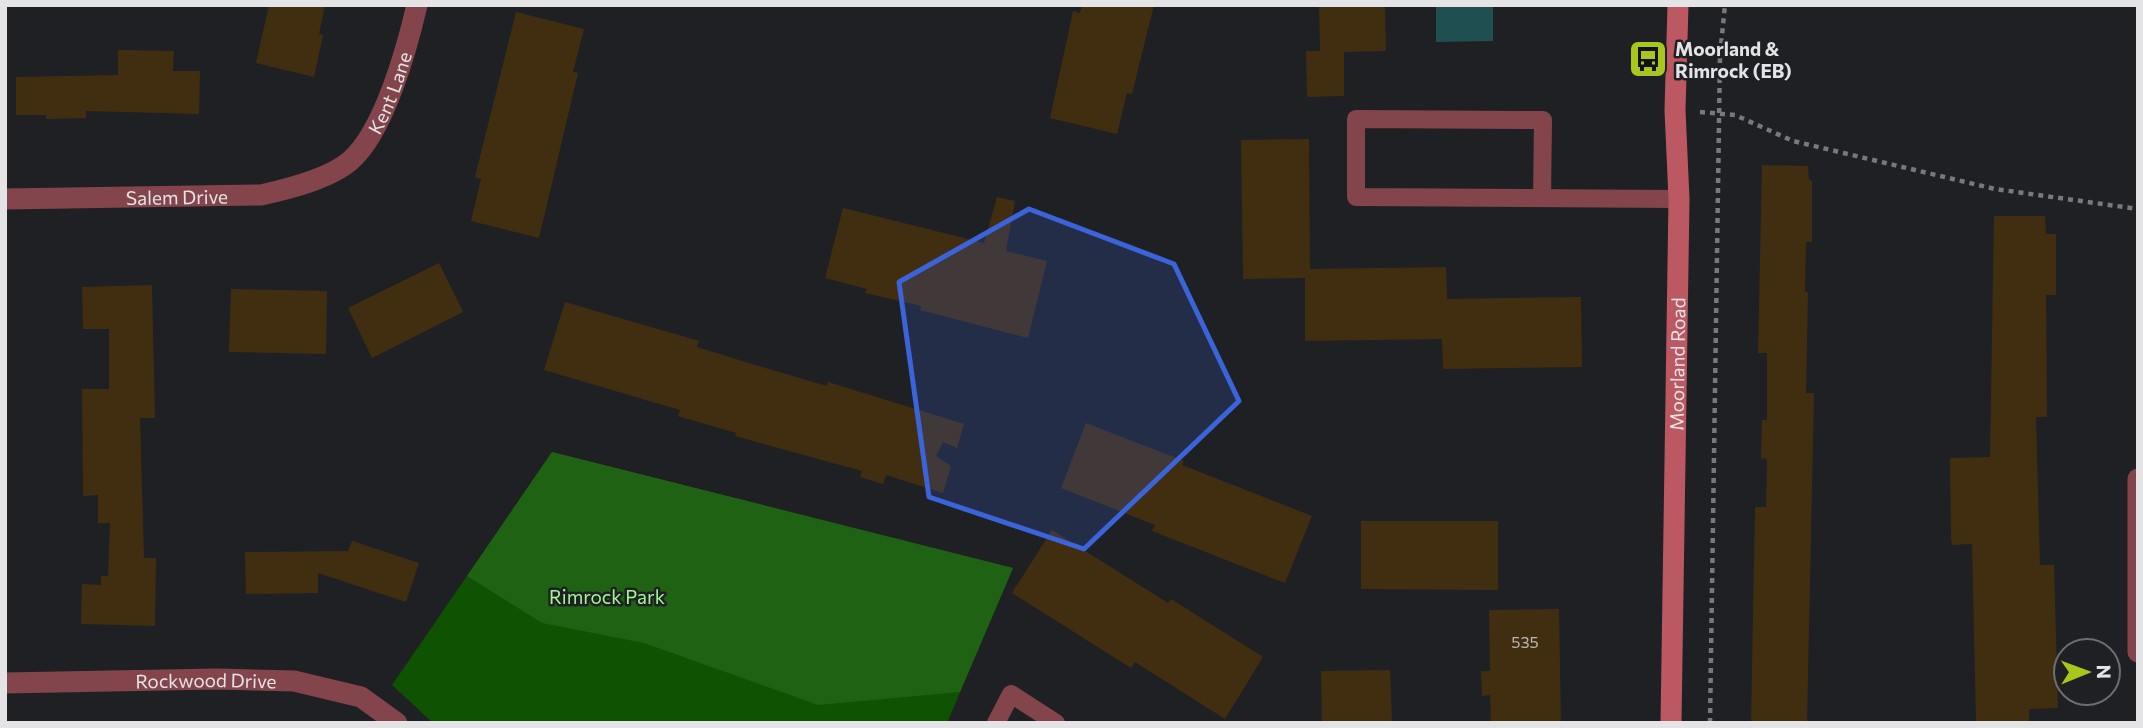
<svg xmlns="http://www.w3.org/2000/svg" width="2143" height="728" font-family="Commissioner,sans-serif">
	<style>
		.green { fill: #0e5202 }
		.forest { fill: #1f6214 }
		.water { fill: #204f51 }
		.building { fill: #412e11 }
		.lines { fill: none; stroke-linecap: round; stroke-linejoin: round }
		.path { stroke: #79797c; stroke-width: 4.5; stroke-dasharray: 5 5; stroke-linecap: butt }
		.lane { stroke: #83454b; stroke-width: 18 }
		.street { stroke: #83454b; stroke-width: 21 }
		.secondary { stroke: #bb5862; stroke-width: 21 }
		.marked { fill: #3b64da; fill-opacity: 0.2; stroke: #3b64da; stroke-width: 5; stroke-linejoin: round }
		.labels { text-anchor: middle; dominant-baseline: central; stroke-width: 5; stroke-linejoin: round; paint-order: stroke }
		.number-label { font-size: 16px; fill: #bbb6b1 }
		.poi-label { font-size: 19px; font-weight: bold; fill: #e4e4e6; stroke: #1f2023; text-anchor: start }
		.street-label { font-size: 19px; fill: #e4e4e6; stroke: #1f2023 }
		.park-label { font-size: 19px; fill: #a1f893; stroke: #1f2023 }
	</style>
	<rect width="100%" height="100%" fill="#1f2023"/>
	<!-- green -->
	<path class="green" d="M 552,452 L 1013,568 L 947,723 L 433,723 L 392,685 Z"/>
	<!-- forest -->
	<path class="forest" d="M 552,452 L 1013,568 L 960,692 L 818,705 L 644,643 L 542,623 L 467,576 Z"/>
	<!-- water -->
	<path class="water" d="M 1436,6 L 1493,6 L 1493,41 L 1436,42 Z"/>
	<!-- building -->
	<g class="building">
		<path d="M 269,5 L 325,5 L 319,34 L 323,35 L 314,77 L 256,63 Z"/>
		<path d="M 1082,5 L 1154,5 L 1132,94 L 1127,93 L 1117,134 L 1050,118 L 1073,11 L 1080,13 Z"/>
		<path d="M 1319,5 L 1385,5 L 1386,51 L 1344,52 L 1344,96 L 1307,97 L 1306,51 L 1320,51 Z"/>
		<path d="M 516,12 L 584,29 L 573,72 L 578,73 L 539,238 L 471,221 L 481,179 L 475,177 Z"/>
		<path d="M 118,50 L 174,51 L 173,71 L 200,71 L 199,114 L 86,111 L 86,118 L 46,119 L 46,115 L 16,115 L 16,77 L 118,75 Z"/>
		<path d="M 1309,139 L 1310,269 L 1446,267 L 1447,299 L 1581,297 L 1582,367 L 1443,369 L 1442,339 L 1305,341 L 1305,278 L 1243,279 L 1241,140 Z"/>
		<path d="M 1762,165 L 1808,166 L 1809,180 L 1812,181 L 1812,242 L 1806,242 L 1805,292 L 1808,292 L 1806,393 L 1814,393 L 1807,723 L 1751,723 L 1755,507 L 1766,507 L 1767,459 L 1761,458 L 1762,420 L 1767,420 L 1767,353 L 1758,353 Z"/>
		<path d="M 997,197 L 1015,201 L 1006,251 L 1047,261 L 1028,338 L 920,310 L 921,306 L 865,293 L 867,289 L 825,278 L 843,208 L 984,243 Z"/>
		<path d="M 1994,216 L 2045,216 L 2046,234 L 2056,234 L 2056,295 L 2046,295 L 2047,417 L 2036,417 L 2040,565 L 2054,565 L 2058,708 L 2029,709 L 2029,723 L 1976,723 L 1972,544 L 1952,545 L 1951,538 L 1950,458 L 1990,457 Z"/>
		<path d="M 439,263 L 463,312 L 372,358 L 348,308 Z"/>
		<path d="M 152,285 L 155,418 L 140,418 L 144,558 L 156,558 L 155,626 L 81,624 L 82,584 L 101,585 L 101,576 L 108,576 L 110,523 L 98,523 L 98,495 L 83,496 L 82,389 L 109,389 L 109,329 L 83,329 L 82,287 Z"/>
		<path d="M 231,289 L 327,291 L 326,354 L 229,352 Z"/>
		<path d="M 565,302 L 699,341 L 697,347 L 752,364 L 827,386 L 828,382 L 964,424 L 957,448 L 943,442 L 936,456 L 951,466 L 943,493 L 886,475 L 883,484 L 860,477 L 862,471 L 735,436 L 736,433 L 678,416 L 680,410 L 544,370 Z"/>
		<path d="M 1086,423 L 1184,461 L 1182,465 L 1312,516 L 1285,583 L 1152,531 L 1155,525 L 1061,488 Z"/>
		<path d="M 1361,521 L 1498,521 L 1498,590 L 1361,589 Z"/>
		<path d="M 1052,530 L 1168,603 L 1171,599 L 1263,657 L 1225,719 L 1135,662 L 1131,668 L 1012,593 Z"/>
		<path d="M 352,541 L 419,563 L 406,602 L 318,573 L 318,593 L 246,594 L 245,552 L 348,551 Z"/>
		<path d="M 1559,609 L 1561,723 L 1491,723 L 1490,695 L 1482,696 L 1481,671 L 1490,671 L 1489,610 Z"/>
		<path d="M 1390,670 L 1392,723 L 1322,723 L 1321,671 Z"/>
	</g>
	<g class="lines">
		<!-- path -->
		<g class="path">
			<path d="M 1700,112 L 1735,115 L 1793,141 L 1995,189 L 2138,209"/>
			<path d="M 1710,723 L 1720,55 L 1725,5"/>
		</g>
		<!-- lane -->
		<g class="lane">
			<path d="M 1542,198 L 1543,120 L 1356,119 L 1356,197 L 1679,199"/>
			<path d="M 996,723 L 1011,694 L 1056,723"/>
		</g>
		<!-- street -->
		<g class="street">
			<path id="s1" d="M 5,199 L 261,195 C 288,189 329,179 350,161 C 384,132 407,48 417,5"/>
			<path d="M 2138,479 L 2138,652"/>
			<path id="s2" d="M 5,683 L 216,679 L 294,681 L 361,697 L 397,723"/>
		</g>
		<!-- secondary -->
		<path class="secondary" id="s3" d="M 1671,723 L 1679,199 L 1675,110 L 1678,5"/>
	</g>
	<!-- marked area -->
	<path class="marked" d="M 1029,209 L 1174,264 L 1239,401 L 1084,549 L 929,497 L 899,282 Z"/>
	<!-- icons -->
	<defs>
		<symbol id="bus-square" viewBox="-11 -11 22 22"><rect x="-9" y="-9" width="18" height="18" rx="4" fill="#a8c71d" stroke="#1f2023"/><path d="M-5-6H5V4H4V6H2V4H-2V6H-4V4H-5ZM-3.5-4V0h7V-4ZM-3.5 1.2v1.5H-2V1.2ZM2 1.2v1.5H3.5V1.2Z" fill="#111"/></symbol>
	</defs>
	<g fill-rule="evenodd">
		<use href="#bus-square" x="1626" y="37" width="44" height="44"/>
	</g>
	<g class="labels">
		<!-- number labels -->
		<g class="number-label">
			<text x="1525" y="641">535</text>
		</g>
		<!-- poi labels -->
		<g class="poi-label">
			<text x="1675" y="48">Moorland &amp;<tspan x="1675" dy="22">Rimrock (EB)</tspan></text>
		</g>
		<!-- street labels -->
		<g class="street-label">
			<text stroke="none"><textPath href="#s1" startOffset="432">Kent Lane</textPath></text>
			<text stroke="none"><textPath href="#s1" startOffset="172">Salem Drive</textPath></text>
			<text stroke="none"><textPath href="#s3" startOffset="359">Moorland Road</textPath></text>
			<text stroke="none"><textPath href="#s2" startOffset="201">Rockwood Drive</textPath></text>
		</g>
		<!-- park labels -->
		<g class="park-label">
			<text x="607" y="596">Rimrock Park</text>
		</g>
	</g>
	<!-- border -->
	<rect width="2143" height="728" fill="none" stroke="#e4e4e6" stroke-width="14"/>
	<!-- north arrow -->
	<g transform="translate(2087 672) rotate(89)"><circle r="33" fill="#1f2023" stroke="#6e6e71" stroke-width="2"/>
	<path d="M0-5L12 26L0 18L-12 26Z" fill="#a8c71d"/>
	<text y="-10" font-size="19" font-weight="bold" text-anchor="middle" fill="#e4e4e6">N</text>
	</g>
</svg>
